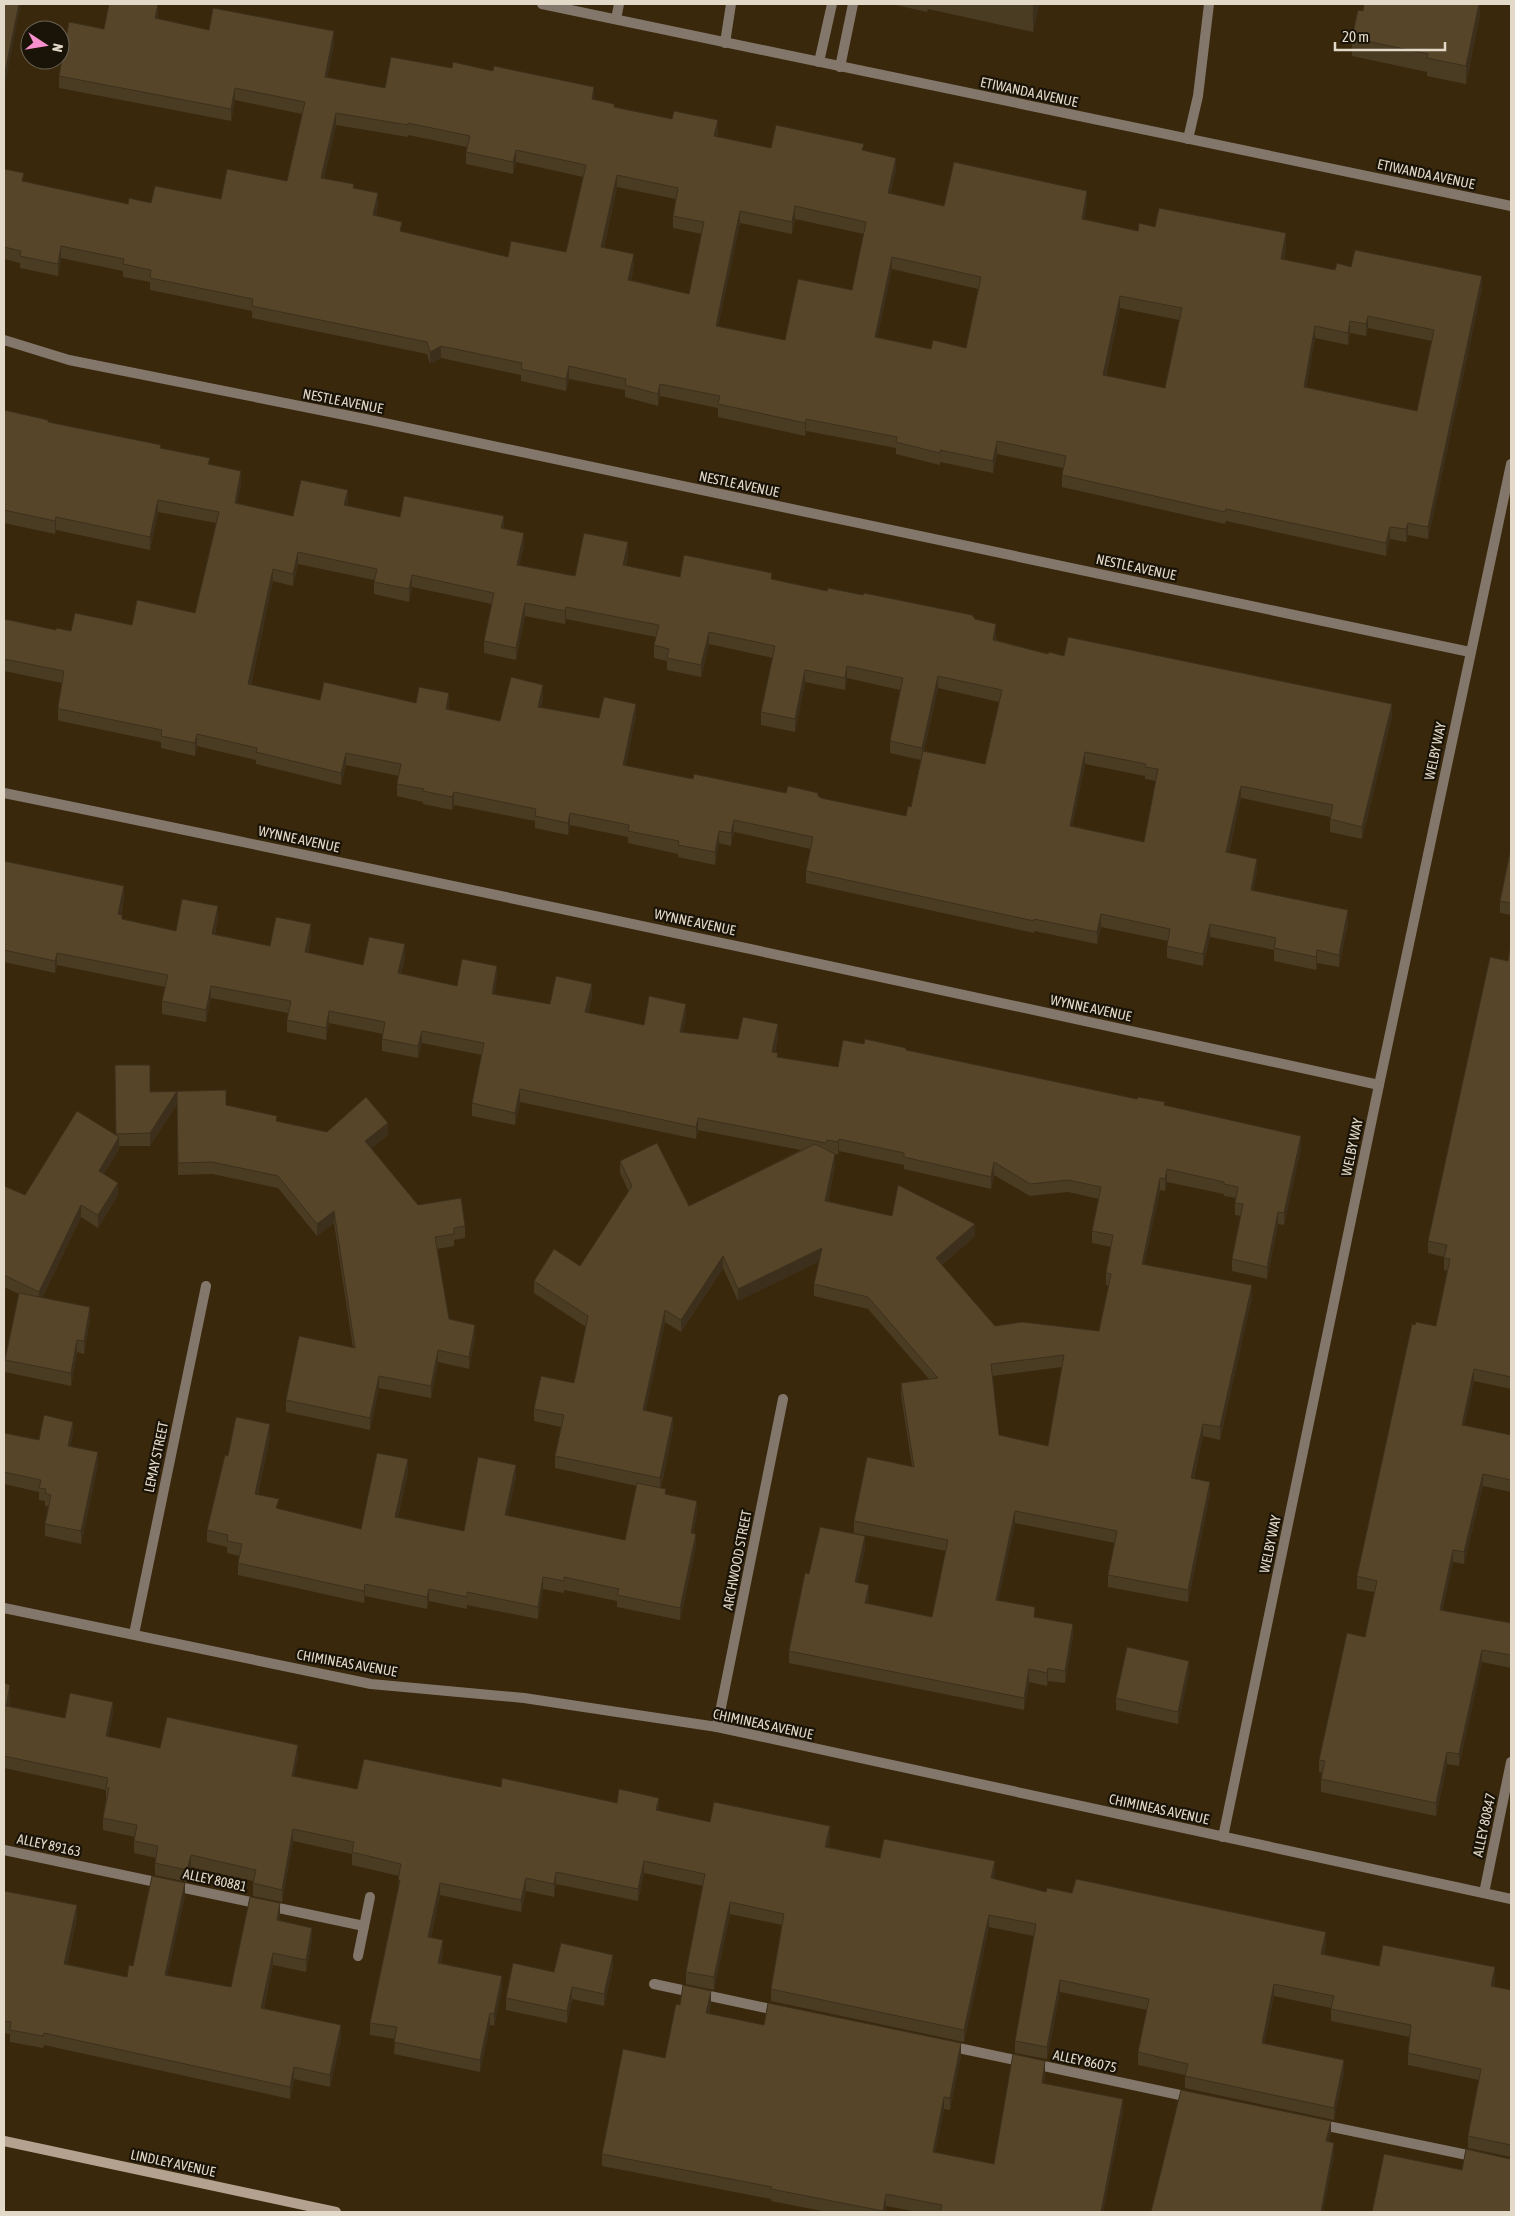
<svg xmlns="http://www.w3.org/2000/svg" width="1515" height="2216" font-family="'Asap Condensed',sans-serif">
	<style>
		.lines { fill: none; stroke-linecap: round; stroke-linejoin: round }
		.service { stroke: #83776c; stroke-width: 10 }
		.minor { stroke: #83776c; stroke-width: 10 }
		.secondary { stroke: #b4a290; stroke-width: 10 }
		.wall { fill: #4a3b23; fill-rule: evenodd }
		.shaded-wall { fill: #3c301d }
		.building { fill: #564529; stroke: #3c301d; fill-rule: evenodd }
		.labels { text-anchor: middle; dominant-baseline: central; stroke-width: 4.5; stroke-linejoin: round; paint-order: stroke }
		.street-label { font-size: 14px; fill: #e3d9c9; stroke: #1a1307 }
	</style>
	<rect width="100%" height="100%" fill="#39280c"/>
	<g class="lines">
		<!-- service -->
		<g class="service">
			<path d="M 616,19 L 619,4"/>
			<path d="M 725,43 L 731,4"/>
			<path d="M 819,62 L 832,4"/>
			<path d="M 840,67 L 853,4"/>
			<path d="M 1188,139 L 1198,96 L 1209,4"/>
			<path d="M 4,1850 L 364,1926"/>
			<path d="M 1484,1893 L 1511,1762"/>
			<path d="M 358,1956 L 370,1897"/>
			<path d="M 654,1984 L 780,2011"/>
			<path d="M 949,2046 L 1194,2098"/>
			<path d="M 1318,2124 L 1477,2157"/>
		</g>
		<!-- minor -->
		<g class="minor">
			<path d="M 542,4 L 1511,206"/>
			<path d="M 4,340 L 69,360 L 365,419 L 1470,652"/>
			<path d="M 4,793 C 463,886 921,985 1379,1085"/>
			<path d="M 4,1608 L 371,1684 L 524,1698 L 717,1727 L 1511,1899"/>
			<path d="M 134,1634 L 206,1286"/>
			<path d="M 717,1727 L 783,1399"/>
			<path d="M 1223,1837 L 1379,1085 L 1511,464"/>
		</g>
		<!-- secondary -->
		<path class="secondary" d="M 4,2141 L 336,2212"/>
	</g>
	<!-- wall -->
	<g class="wall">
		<path d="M 158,4 L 158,14 L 157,19 L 209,30 L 334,44 L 327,78 L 385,88 L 594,100 L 614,107 L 718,132 L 717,137 L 771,148 L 864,151 L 896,170 L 890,193 L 944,206 L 1087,203 L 1084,219 L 1138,231 L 1155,227 L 1286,246 L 1284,259 L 1335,270 L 1351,267 L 1482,288 L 1428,539 L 1408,535 L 1406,542 L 1390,539 L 1386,556 L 1226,521 L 1225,524 L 1062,487 L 1062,475 L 1063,468 L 997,454 L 993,473 L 940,462 L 940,465 L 896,454 L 896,448 L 806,431 L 805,436 L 718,417 L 718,408 L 660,396 L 658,406 L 625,397 L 625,390 L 569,379 L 566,391 L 521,381 L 521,375 L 441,358 L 430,364 L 427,354 L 252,318 L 252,311 L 150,290 L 150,282 L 123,277 L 123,271 L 61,258 L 58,276 L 20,268 L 20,263 L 4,259 L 4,169 L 24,182 L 128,204 L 221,199 L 287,181 L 302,114 L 235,100 L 231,121 L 59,88 L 59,76 L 104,29 ZM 336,125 L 408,137 L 408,135 L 467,147 L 466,152 L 466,164 L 513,174 L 516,162 L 583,177 L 566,252 L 508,257 L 402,232 L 376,215 L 378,205 L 354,188 L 324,178 ZM 617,187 L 676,199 L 673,216 L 673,228 L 702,234 L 689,294 L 631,280 L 634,266 L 604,247 ZM 795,219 L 864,234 L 852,290 L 785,340 L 718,326 L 740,223 L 792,234 ZM 892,269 L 978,289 L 966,348 L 931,349 L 877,337 ZM 1120,308 L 1179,320 L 1165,388 L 1106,376 ZM 1368,328 L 1432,341 L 1417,411 L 1306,387 L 1315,338 L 1348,345 L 1350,333 L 1366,336 Z"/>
		<path d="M 891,4 L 1039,4 L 1033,32 L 928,9 L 927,12 Z"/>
		<path d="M 1480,4 L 1480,14 L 1466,84 L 1427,76 L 1427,72 L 1352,56 L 1352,38 L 1363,11 Z"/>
		<path d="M 4,410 L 48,422 L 161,449 L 210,464 L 241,483 L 237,503 L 293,516 L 348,502 L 347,506 L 400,517 L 503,529 L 524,546 L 519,565 L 575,576 L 628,554 L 626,566 L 680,577 L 772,579 L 827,591 L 975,619 L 996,636 L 996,640 L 1048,654 L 1064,656 L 1392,716 L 1362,839 L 1330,832 L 1330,817 L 1241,798 L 1229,853 L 1257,871 L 1253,890 L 1348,923 L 1339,967 L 1317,963 L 1316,970 L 1274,961 L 1274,950 L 1210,937 L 1203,966 L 1167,958 L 1167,946 L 1168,941 L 1101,927 L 1097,944 L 1034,931 L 1034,933 L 806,883 L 806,871 L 811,849 L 734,832 L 731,846 L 719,843 L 715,865 L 678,857 L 678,854 L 628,843 L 628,837 L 570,825 L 568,835 L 535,828 L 535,821 L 454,805 L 452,810 L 423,804 L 423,802 L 397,796 L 397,784 L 399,776 L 346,765 L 341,785 L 256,764 L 256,760 L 197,746 L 195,756 L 161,748 L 161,742 L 60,721 L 58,719 L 58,707 L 62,683 L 4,671 L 4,619 L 56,630 L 71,631 L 132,625 L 195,613 L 216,523 L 158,512 L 150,550 L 56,530 L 55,534 L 4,523 ZM 298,564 L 374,580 L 374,594 L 409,602 L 412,587 L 492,604 L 484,641 L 484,653 L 516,660 L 525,616 L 565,624 L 566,619 L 656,637 L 654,645 L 654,658 L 667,661 L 667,670 L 701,677 L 709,644 L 773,658 L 761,712 L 761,725 L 795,732 L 805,682 L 845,690 L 847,678 L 900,690 L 890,741 L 890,753 L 921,760 L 911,807 L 906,816 L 821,798 L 818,796 L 786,793 L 693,779 L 625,766 L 636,716 L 599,718 L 541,707 L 543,697 L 500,721 L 448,710 L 449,706 L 416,703 L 320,700 L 251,685 L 273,581 L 293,586 ZM 938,688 L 999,702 L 985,764 L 924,751 ZM 1085,764 L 1145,776 L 1145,779 L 1156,781 L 1144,842 L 1072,826 Z"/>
		<path d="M 1511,848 L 1511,915 L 1500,913 L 1500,901 Z"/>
		<path d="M 4,861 L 124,898 L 121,915 L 122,919 L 176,931 L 218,918 L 215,934 L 270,946 L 311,936 L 308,953 L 363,965 L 405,957 L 401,974 L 457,986 L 497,978 L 494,994 L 550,1004 L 592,996 L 588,1013 L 644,1025 L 686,1016 L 682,1033 L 738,1039 L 778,1037 L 775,1053 L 778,1057 L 838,1067 L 864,1044 L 906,1050 L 1165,1106 L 1301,1148 L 1284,1225 L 1278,1224 L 1267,1279 L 1232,1271 L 1232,1259 L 1241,1216 L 1235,1215 L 1235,1203 L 1236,1198 L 1224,1196 L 1224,1194 L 1167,1182 L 1165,1191 L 1160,1190 L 1144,1264 L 1252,1297 L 1220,1440 L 1203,1436 L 1194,1479 L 1210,1494 L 1188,1602 L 1108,1587 L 1108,1575 L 1115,1543 L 1015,1523 L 998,1600 L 1035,1617 L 1073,1636 L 1065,1683 L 1048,1681 L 1047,1686 L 1029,1682 L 1024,1710 L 789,1663 L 789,1651 L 809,1574 L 865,1549 L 857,1583 L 869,1597 L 867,1603 L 932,1617 L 946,1551 L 854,1533 L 854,1521 L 912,1466 L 901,1395 L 901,1383 L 929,1379 L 868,1309 L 814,1296 L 814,1284 L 819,1261 L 738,1301 L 723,1268 L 681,1332 L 665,1322 L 645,1411 L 673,1429 L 661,1488 L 666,1495 L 697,1514 L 693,1534 L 696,1546 L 680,1620 L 617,1607 L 617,1601 L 564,1590 L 564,1593 L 543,1589 L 538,1619 L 467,1605 L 467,1609 L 429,1601 L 427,1609 L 365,1596 L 364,1603 L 238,1575 L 238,1563 L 239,1556 L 227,1553 L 227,1547 L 207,1542 L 207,1530 L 228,1456 L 270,1437 L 258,1494 L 279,1509 L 361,1529 L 408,1472 L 398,1517 L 464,1531 L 516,1477 L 507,1516 L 625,1540 L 637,1486 L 555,1468 L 555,1456 L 561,1427 L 534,1421 L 534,1409 L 574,1383 L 586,1327 L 534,1293 L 534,1281 L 580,1266 L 629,1192 L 620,1173 L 620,1161 L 689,1206 L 801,1150 L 698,1130 L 696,1139 L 520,1102 L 515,1125 L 472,1116 L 472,1103 L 482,1055 L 422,1043 L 418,1058 L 382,1051 L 382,1039 L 383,1034 L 329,1023 L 326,1040 L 287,1032 L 287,1020 L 288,1013 L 211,998 L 206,1022 L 162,1014 L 162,1001 L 165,987 L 57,965 L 55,973 L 4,962 ZM 839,1151 L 904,1165 L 904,1169 L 991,1189 L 994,1175 L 1030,1196 L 1068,1192 L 1099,1199 L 1092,1231 L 1092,1243 L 1111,1247 L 1106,1273 L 1106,1285 L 1109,1286 L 1099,1331 L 995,1326 L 942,1265 L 975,1236 L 828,1201 L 835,1166 L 835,1154 L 838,1155 ZM 1062,1367 L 1048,1446 L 999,1435 L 992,1376 Z"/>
		<path d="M 1511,944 L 1511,1389 L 1474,1381 L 1464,1425 L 1511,1435 L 1511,1492 L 1483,1486 L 1464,1564 L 1453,1562 L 1442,1611 L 1511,1623 L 1511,1668 L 1482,1662 L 1459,1766 L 1447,1764 L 1436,1816 L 1321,1792 L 1321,1779 L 1322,1773 L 1319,1772 L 1319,1760 L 1365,1637 L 1374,1592 L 1357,1589 L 1357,1576 L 1415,1325 L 1436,1326 L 1447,1271 L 1444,1270 L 1444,1257 L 1428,1253 L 1428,1241 L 1508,961 Z"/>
		<path d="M 115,1065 L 150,1092 L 226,1105 L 277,1121 L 327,1132 L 388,1135 L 371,1148 L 418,1205 L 465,1226 L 465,1238 L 454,1240 L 454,1246 L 437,1249 L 449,1319 L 475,1337 L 469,1369 L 438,1362 L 431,1398 L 379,1388 L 370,1430 L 286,1412 L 286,1400 L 353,1348 L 334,1223 L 317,1236 L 278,1188 L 212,1174 L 178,1175 L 177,1104 L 150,1146 L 119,1146 L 119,1149 L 104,1174 L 118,1195 L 98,1228 L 81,1217 L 42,1298 L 90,1319 L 84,1354 L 77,1352 L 71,1386 L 5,1372 L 5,1360 L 19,1294 L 4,1287 L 4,1186 L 25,1195 L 116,1135 Z"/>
		<path d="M 4,1433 L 39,1440 L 73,1434 L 70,1447 L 98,1465 L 81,1544 L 45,1536 L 45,1524 L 48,1506 L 45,1506 L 45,1501 L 39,1500 L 39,1492 L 4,1484 Z"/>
		<path d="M 1189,1673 L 1178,1724 L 1116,1710 L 1116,1698 Z"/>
		<path d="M 4,1683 L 10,1697 L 9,1706 L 65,1718 L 113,1714 L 108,1737 L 160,1748 L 298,1757 L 294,1776 L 357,1789 L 501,1787 L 617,1803 L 659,1811 L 710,1822 L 830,1839 L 828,1847 L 880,1858 L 995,1873 L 993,1879 L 1046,1892 L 1326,1944 L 1324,1954 L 1379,1966 L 1495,1979 L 1494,1987 L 1511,1990 L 1511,2157 L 1468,2148 L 1468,2136 L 1479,2080 L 1408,2065 L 1408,2053 L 1410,2037 L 1331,2021 L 1331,2008 L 1274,1996 L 1264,2043 L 1344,2072 L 1334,2120 L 1185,2088 L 1185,2075 L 1138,2065 L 1138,2052 L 1147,2010 L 1060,1992 L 1047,2059 L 1015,2053 L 1015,2041 L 1034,1936 L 989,1927 L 964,2042 L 771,2001 L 771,1989 L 782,1925 L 730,1914 L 714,1990 L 686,1984 L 686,1972 L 703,1886 L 644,1873 L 638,1901 L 556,1884 L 554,1897 L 526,1891 L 521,1912 L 440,1895 L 431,1937 L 443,1952 L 441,1963 L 502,1988 L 494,2026 L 490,2025 L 480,2072 L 394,2054 L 395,2039 L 370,2035 L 370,2023 L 398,1889 L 399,1876 L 352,1865 L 352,1854 L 293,1841 L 282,1902 L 253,1896 L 253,1881 L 191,1867 L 187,1882 L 155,1875 L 155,1863 L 156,1858 L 134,1853 L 134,1841 L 135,1837 L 103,1830 L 103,1818 L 106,1800 L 106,1790 L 4,1768 Z"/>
		<path d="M 4,1891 L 77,1917 L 67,1964 L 127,1977 L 133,1966 L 185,1895 L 167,1976 L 231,1987 L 280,1915 L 279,1921 L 312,1940 L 306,1972 L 273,1965 L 264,2009 L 341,2037 L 330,2087 L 294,2079 L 290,2099 L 44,2045 L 43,2048 L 10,2042 L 10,2034 L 4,2033 Z"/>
		<path d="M 613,1967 L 604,2006 L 572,1999 L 567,2023 L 506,2010 L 506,1998 L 554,1972 Z"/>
		<path d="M 711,2003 L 709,2014 L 764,2025 L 961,2056 L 950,2110 L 944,2109 L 935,2152 L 994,2164 L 1045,2073 L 1044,2083 L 1123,2111 L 1103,2212 L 917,2212 L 886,2206 L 885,2212 L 827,2212 L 771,2201 L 771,2199 L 602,2166 L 602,2154 L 665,2058 L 680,2005 Z"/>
	</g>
	<!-- shaded-wall -->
	<g class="shaded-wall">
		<path d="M 19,4 L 21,4 L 4,89 L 4,77 Z"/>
		<path d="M 158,4 L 158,14 L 155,30 L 155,18 Z"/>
		<path d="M 1033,4 L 1039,4 L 1033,32 Z"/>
		<path d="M 1478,4 L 1480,4 L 1480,14 L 1466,84 L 1466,66 Z"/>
		<path d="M 334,31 L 334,44 L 325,90 L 325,77 Z"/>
		<path d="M 594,87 L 594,99 L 592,111 L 592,99 Z"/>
		<path d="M 235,88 L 235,100 L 231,121 L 231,109 Z"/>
		<path d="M 336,113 L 336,125 L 321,190 L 321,178 Z"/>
		<path d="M 718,120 L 718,132 L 714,148 L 714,136 Z"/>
		<path d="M 516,150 L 516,162 L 513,174 L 513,162 Z"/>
		<path d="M 896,158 L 896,170 L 888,205 L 888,193 Z"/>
		<path d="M 617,175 L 617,187 L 601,259 L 601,247 Z"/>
		<path d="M 1087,191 L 1087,203 L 1082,231 L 1082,219 Z"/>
		<path d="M 378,193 L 378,205 L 373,227 L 373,215 Z"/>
		<path d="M 795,206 L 795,219 L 792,234 L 792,222 Z"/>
		<path d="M 740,211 L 740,223 L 716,338 L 716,326 Z"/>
		<path d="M 1286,233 L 1286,246 L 1281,271 L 1281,259 Z"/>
		<path d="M 61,246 L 61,258 L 58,276 L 58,264 Z"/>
		<path d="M 634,254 L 634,266 L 628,292 L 628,280 Z"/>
		<path d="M 892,257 L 892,269 L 875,349 L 875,337 Z"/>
		<path d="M 1482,276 L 1482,288 L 1428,539 L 1428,527 Z"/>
		<path d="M 1120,296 L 1120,308 L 1103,387 L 1103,375 Z"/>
		<path d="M 1368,316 L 1368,328 L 1366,336 L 1366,324 Z"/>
		<path d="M 1350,321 L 1350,333 L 1348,345 L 1348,333 Z"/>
		<path d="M 1315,326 L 1315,338 L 1304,399 L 1304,387 Z"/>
		<path d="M 441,346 L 441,358 L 430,364 L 430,352 Z"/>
		<path d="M 569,366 L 569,379 L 566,391 L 566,379 Z"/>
		<path d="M 660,384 L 660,396 L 658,406 L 658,394 Z"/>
		<path d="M 806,419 L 806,431 L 805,436 L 805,423 Z"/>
		<path d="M 997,441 L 997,454 L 993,473 L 993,461 Z"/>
		<path d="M 241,471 L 241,483 L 235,515 L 235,503 Z"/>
		<path d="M 348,490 L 348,502 L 344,518 L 344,505 Z"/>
		<path d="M 158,500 L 158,512 L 150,550 L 150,537 Z"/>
		<path d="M 504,516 L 504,528 L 501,541 L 501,528 Z"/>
		<path d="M 56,517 L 56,530 L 55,534 L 55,521 Z"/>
		<path d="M 1408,523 L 1408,535 L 1406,542 L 1406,529 Z"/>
		<path d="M 1390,527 L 1390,539 L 1386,556 L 1386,543 Z"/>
		<path d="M 524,533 L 524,546 L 517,577 L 517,565 Z"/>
		<path d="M 628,542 L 628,554 L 623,578 L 623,565 Z"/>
		<path d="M 298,552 L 298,564 L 293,586 L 293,574 Z"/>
		<path d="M 273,569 L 273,581 L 248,697 L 248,684 Z"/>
		<path d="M 412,575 L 412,587 L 409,602 L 409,589 Z"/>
		<path d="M 525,603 L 525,616 L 516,660 L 516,648 Z"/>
		<path d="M 566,607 L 566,619 L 565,624 L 565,611 Z"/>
		<path d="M 996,624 L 996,636 L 993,652 L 993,640 Z"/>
		<path d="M 709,632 L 709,644 L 701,677 L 701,665 Z"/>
		<path d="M 847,666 L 847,678 L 845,690 L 845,678 Z"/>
		<path d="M 805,670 L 805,682 L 795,732 L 795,719 Z"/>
		<path d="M 938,676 L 938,688 L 922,760 L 922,748 Z"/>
		<path d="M 543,685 L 543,697 L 538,719 L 538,707 Z"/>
		<path d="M 449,693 L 449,706 L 446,722 L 446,709 Z"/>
		<path d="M 636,704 L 636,716 L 623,778 L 623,765 Z"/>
		<path d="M 1392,704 L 1392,716 L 1362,839 L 1362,827 Z"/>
		<path d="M 197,734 L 197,746 L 195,756 L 195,743 Z"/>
		<path d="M 1085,752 L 1085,764 L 1070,838 L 1070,826 Z"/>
		<path d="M 346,753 L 346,765 L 341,785 L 341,773 Z"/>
		<path d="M 1241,786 L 1241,798 L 1226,864 L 1226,852 Z"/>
		<path d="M 454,792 L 454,805 L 452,810 L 452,797 Z"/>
		<path d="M 570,813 L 570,825 L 568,835 L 568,823 Z"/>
		<path d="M 734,820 L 734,832 L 731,846 L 731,833 Z"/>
		<path d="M 719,831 L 719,843 L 715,865 L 715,852 Z"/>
		<path d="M 1257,859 L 1257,871 L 1251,902 L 1251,890 Z"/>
		<path d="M 124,886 L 124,898 L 118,926 L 118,914 Z"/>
		<path d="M 218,906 L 218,918 L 212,946 L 212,934 Z"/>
		<path d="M 1348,910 L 1348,923 L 1339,967 L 1339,955 Z"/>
		<path d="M 1101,914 L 1101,927 L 1097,944 L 1097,932 Z"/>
		<path d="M 311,924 L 311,936 L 305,964 L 305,952 Z"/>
		<path d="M 1210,924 L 1210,937 L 1203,966 L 1203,954 Z"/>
		<path d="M 405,944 L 405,957 L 398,985 L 398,973 Z"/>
		<path d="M 1317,950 L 1317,963 L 1316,970 L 1316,957 Z"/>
		<path d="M 57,953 L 57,965 L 55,973 L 55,961 Z"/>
		<path d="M 497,966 L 497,978 L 492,1006 L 492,994 Z"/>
		<path d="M 592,984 L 592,996 L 585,1024 L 585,1012 Z"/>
		<path d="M 211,986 L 211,998 L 206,1022 L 206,1010 Z"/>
		<path d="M 686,1004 L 686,1016 L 680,1045 L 680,1032 Z"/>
		<path d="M 329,1011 L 329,1023 L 326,1040 L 326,1028 Z"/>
		<path d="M 778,1024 L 778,1037 L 772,1064 L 772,1052 Z"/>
		<path d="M 422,1031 L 422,1043 L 418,1058 L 418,1046 Z"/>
		<path d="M 520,1089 L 520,1102 L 515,1125 L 515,1113 Z"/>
		<path d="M 177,1091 L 177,1104 L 150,1146 L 150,1133 Z"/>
		<path d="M 698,1118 L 698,1130 L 696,1139 L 696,1127 Z"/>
		<path d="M 388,1123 L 388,1135 L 365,1153 L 365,1141 Z"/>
		<path d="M 1301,1136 L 1301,1148 L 1284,1225 L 1284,1213 Z"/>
		<path d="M 119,1137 L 119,1149 L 99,1183 L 99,1171 Z"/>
		<path d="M 839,1139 L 839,1151 L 838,1155 L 838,1142 Z"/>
		<path d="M 835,1154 L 835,1166 L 825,1213 L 825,1201 Z"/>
		<path d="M 994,1162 L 994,1175 L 991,1189 L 991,1177 Z"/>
		<path d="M 1167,1169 L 1167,1182 L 1165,1191 L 1165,1179 Z"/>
		<path d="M 1160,1178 L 1160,1190 L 1142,1276 L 1142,1264 Z"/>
		<path d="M 118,1183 L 118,1195 L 98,1228 L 98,1215 Z"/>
		<path d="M 81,1205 L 81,1217 L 39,1304 L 39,1292 Z"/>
		<path d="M 334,1211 L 334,1223 L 317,1236 L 317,1224 Z"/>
		<path d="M 1278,1212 L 1278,1224 L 1267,1279 L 1267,1267 Z"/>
		<path d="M 975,1224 L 975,1236 L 936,1270 L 936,1258 Z"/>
		<path d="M 822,1248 L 822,1260 L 738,1301 L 738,1289 Z"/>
		<path d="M 723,1256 L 723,1268 L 681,1332 L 681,1320 Z"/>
		<path d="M 1252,1285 L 1252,1297 L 1220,1440 L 1220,1427 Z"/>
		<path d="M 90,1307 L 90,1319 L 84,1354 L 84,1341 Z"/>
		<path d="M 665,1310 L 665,1322 L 643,1423 L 643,1410 Z"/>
		<path d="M 475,1325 L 475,1337 L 469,1369 L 469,1357 Z"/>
		<path d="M 77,1340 L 77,1352 L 71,1386 L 71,1373 Z"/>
		<path d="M 438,1350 L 438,1362 L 431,1398 L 431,1386 Z"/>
		<path d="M 1474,1369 L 1474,1381 L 1462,1437 L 1462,1425 Z"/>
		<path d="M 379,1376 L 379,1388 L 370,1430 L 370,1418 Z"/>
		<path d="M 673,1417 L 673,1429 L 660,1491 L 660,1478 Z"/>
		<path d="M 73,1422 L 73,1434 L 68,1458 L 68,1446 Z"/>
		<path d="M 270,1424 L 270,1437 L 255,1506 L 255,1494 Z"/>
		<path d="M 1203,1424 L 1203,1436 L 1191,1490 L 1191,1478 Z"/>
		<path d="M 98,1452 L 98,1465 L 81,1544 L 81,1531 Z"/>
		<path d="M 408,1459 L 408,1472 L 395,1529 L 395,1517 Z"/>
		<path d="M 516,1465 L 516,1477 L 505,1527 L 505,1515 Z"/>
		<path d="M 1483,1474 L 1483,1486 L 1464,1564 L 1464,1552 Z"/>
		<path d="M 1210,1482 L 1210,1494 L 1188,1602 L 1188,1590 Z"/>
		<path d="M 697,1501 L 697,1514 L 691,1545 L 691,1533 Z"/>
		<path d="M 1015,1511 L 1015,1523 L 996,1612 L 996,1600 Z"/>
		<path d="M 696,1534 L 696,1546 L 680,1620 L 680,1608 Z"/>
		<path d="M 865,1536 L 865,1549 L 855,1594 L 855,1582 Z"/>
		<path d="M 1453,1550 L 1453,1562 L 1440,1622 L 1440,1610 Z"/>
		<path d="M 543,1577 L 543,1589 L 538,1619 L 538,1607 Z"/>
		<path d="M 365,1584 L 365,1596 L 364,1603 L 364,1591 Z"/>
		<path d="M 869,1585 L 869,1597 L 865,1615 L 865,1603 Z"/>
		<path d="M 429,1589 L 429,1601 L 427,1609 L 427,1597 Z"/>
		<path d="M 1073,1624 L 1073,1636 L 1065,1683 L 1065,1671 Z"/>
		<path d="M 1482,1650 L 1482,1662 L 1459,1766 L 1459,1754 Z"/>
		<path d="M 1189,1661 L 1189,1673 L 1178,1724 L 1178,1712 Z"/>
		<path d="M 1048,1668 L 1048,1681 L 1047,1686 L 1047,1673 Z"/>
		<path d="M 1029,1669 L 1029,1682 L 1024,1710 L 1024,1698 Z"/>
		<path d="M 10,1685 L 10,1697 L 6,1718 L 6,1706 Z"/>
		<path d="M 113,1702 L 113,1714 L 106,1748 L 106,1736 Z"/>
		<path d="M 298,1745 L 298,1757 L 292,1788 L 292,1776 Z"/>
		<path d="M 1447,1752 L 1447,1764 L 1436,1816 L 1436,1803 Z"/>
		<path d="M 659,1798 L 659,1810 L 656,1822 L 656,1810 Z"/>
		<path d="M 830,1826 L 830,1839 L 825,1859 L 825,1847 Z"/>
		<path d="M 293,1829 L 293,1841 L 282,1902 L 282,1890 Z"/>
		<path d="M 191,1855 L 191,1867 L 187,1882 L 187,1870 Z"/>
		<path d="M 644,1861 L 644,1873 L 638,1901 L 638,1889 Z"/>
		<path d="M 995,1861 L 995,1873 L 991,1890 L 991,1878 Z"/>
		<path d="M 556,1872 L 556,1884 L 554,1897 L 554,1884 Z"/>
		<path d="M 526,1878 L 526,1891 L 521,1912 L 521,1900 Z"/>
		<path d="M 185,1883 L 185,1895 L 165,1987 L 165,1975 Z"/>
		<path d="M 440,1883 L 440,1895 L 428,1949 L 428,1937 Z"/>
		<path d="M 730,1902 L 730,1914 L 714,1990 L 714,1977 Z"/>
		<path d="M 280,1903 L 280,1915 L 277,1932 L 277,1920 Z"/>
		<path d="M 77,1905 L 77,1917 L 64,1976 L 64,1964 Z"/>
		<path d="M 989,1915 L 989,1927 L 964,2042 L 964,2030 Z"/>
		<path d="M 312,1928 L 312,1940 L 306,1972 L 306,1960 Z"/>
		<path d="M 1326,1932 L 1326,1944 L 1321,1966 L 1321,1954 Z"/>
		<path d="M 443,1940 L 443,1952 L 438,1975 L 438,1963 Z"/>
		<path d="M 273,1953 L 273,1965 L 261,2020 L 261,2008 Z"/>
		<path d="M 613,1955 L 613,1967 L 604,2006 L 604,1994 Z"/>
		<path d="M 1495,1967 L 1495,1979 L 1491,1998 L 1491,1986 Z"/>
		<path d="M 502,1976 L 502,1988 L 494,2026 L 494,2014 Z"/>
		<path d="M 1060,1980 L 1060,1992 L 1047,2059 L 1047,2047 Z"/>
		<path d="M 1274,1984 L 1274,1996 L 1262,2055 L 1262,2043 Z"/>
		<path d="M 572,1987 L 572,1999 L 567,2023 L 567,2011 Z"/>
		<path d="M 711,1991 L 711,2003 L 706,2025 L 706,2013 Z"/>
		<path d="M 490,2013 L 490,2025 L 480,2072 L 480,2060 Z"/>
		<path d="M 341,2025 L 341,2037 L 330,2087 L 330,2075 Z"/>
		<path d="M 961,2043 L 961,2056 L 950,2110 L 950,2098 Z"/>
		<path d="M 1344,2060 L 1344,2072 L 1334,2120 L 1334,2108 Z"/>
		<path d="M 1045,2061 L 1045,2073 L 1042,2095 L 1042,2083 Z"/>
		<path d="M 294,2067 L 294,2079 L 290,2099 L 290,2087 Z"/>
		<path d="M 944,2097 L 944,2109 L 933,2164 L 933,2152 Z"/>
		<path d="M 1123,2099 L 1123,2111 L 1103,2212 L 1101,2212 Z"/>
		<path d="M 1331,2121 L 1331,2133 L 1326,2153 L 1326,2141 Z"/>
		<path d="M 1334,2143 L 1334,2155 L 1323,2212 L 1321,2212 Z"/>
		<path d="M 886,2194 L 886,2206 L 885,2212 L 883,2212 Z"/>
	</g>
	<!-- building -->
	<g class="building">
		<path d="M 4,4 L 19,4 L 4,77 Z"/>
		<path d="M 109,4 L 158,4 L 155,18 L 209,30 L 213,8 L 334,31 L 325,77 L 385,88 L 391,57 L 452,68 L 453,62 L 493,71 L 494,66 L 594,87 L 592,99 L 614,104 L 614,107 L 672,119 L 674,111 L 718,120 L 714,136 L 771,148 L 776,125 L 864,144 L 862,150 L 896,158 L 888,193 L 944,206 L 954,162 L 1087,191 L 1082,219 L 1138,231 L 1139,223 L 1155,227 L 1159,208 L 1286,233 L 1281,259 L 1335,270 L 1337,263 L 1351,267 L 1355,250 L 1482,276 L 1428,527 L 1408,523 L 1406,529 L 1390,527 L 1386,543 L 1226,509 L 1225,512 L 1062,475 L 1066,456 L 997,441 L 993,461 L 940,450 L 940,453 L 896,442 L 897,437 L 806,419 L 805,423 L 718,404 L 720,396 L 660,384 L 658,394 L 625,385 L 626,379 L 569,366 L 566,379 L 521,369 L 522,363 L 441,346 L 430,352 L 427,342 L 252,306 L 253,299 L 150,278 L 151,270 L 123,264 L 124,259 L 61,246 L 58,264 L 20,256 L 21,251 L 4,247 L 4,169 L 24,173 L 22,181 L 128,204 L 129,198 L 151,203 L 155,186 L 221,199 L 227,169 L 287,181 L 305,102 L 235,88 L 231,109 L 59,76 L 69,22 L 104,29 ZM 336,113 L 408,125 L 408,123 L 470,136 L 466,152 L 513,162 L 516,150 L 586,165 L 566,252 L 511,241 L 508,257 L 400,231 L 402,222 L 373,215 L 378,193 L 353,188 L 354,184 L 321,178 ZM 617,175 L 678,188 L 673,216 L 704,222 L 689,294 L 628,280 L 634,254 L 601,247 ZM 795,206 L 866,222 L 852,290 L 798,279 L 785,340 L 716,326 L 740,211 L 792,222 ZM 892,257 L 981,277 L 966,348 L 933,340 L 931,349 L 875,337 ZM 1120,296 L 1182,308 L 1165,388 L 1103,375 ZM 1368,316 L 1434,330 L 1417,411 L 1304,387 L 1315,326 L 1348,333 L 1350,321 L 1366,324 Z"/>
		<path d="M 1364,4 L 1479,4 L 1466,66 L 1427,58 L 1428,54 L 1352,38 L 1358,10 L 1363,11 Z"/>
		<path d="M 4,410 L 48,420 L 48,422 L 161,445 L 160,448 L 210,458 L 208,464 L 241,471 L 235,503 L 293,516 L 301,480 L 348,490 L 344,505 L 400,517 L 404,496 L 504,516 L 501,528 L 524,533 L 517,565 L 575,576 L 584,533 L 628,542 L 623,565 L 680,577 L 684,555 L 772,573 L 771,579 L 827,591 L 828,588 L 863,595 L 864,593 L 972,615 L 975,619 L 996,624 L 993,640 L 1048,654 L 1049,652 L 1064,656 L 1068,637 L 1392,704 L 1362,827 L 1330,819 L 1333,805 L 1241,786 L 1226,852 L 1257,859 L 1251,890 L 1348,910 L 1339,955 L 1317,950 L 1316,957 L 1274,948 L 1276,938 L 1210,924 L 1203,954 L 1167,946 L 1170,929 L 1101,914 L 1097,932 L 1034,919 L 1034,921 L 806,871 L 813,837 L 734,820 L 731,833 L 719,831 L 715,852 L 678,845 L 679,841 L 628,831 L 629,825 L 570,813 L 568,823 L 535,816 L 536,809 L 454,792 L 452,797 L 423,791 L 424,789 L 397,784 L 401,764 L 346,753 L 341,773 L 256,752 L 257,748 L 197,734 L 195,743 L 161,736 L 162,730 L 60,709 L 58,707 L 64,671 L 4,659 L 4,619 L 56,630 L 56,628 L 71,631 L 75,613 L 132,625 L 137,600 L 195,613 L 219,512 L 158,500 L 150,537 L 56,517 L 55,521 L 4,510 ZM 298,552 L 377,569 L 374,582 L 409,589 L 412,575 L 494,593 L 484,641 L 516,648 L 525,603 L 565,611 L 566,607 L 659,625 L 654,645 L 669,649 L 667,658 L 701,665 L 709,632 L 775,646 L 761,712 L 795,719 L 805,670 L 845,678 L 847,666 L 903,678 L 890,741 L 922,748 L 938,676 L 1002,690 L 985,764 L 923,751 L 911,807 L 908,806 L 906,816 L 821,798 L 818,796 L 818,793 L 788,786 L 786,793 L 694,774 L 693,779 L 623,765 L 636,704 L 604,697 L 599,718 L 538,707 L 543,685 L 511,677 L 500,721 L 446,709 L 449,693 L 419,687 L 416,703 L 324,682 L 320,700 L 248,684 L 273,569 L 293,574 ZM 1085,752 L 1146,764 L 1145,767 L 1158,769 L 1144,842 L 1070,826 Z"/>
		<path d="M 1511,848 L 1511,903 L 1500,901 Z"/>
		<path d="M 4,861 L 124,886 L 118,914 L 122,915 L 122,919 L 176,931 L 182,899 L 218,906 L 212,934 L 270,946 L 276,917 L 311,924 L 305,952 L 363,965 L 369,937 L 405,944 L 398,973 L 457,986 L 462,959 L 497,966 L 492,994 L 550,1004 L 556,976 L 592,984 L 585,1012 L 644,1025 L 649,996 L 686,1004 L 680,1032 L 738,1039 L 743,1017 L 778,1024 L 772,1052 L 778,1053 L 777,1057 L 838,1067 L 843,1040 L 864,1044 L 865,1039 L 906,1048 L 906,1050 L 1137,1099 L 1138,1097 L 1165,1102 L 1164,1105 L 1301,1136 L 1284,1213 L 1278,1212 L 1267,1267 L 1232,1259 L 1243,1204 L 1235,1203 L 1238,1187 L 1224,1184 L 1224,1182 L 1167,1169 L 1165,1179 L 1160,1178 L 1142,1264 L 1252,1285 L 1220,1427 L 1203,1424 L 1191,1478 L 1210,1482 L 1188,1590 L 1108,1575 L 1117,1531 L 1015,1511 L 996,1600 L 1035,1607 L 1034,1617 L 1073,1624 L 1065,1671 L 1048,1668 L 1047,1673 L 1029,1669 L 1024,1698 L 789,1651 L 805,1573 L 809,1574 L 820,1527 L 865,1536 L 855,1582 L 869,1585 L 865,1603 L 932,1617 L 948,1540 L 854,1521 L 867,1457 L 914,1467 L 901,1383 L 938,1378 L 868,1297 L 814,1284 L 822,1248 L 738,1289 L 723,1256 L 681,1320 L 665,1310 L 643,1410 L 673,1417 L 660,1478 L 555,1456 L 564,1415 L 534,1409 L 541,1376 L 574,1383 L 588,1316 L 534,1281 L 554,1249 L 580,1266 L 632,1186 L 620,1161 L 657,1143 L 689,1206 L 815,1144 L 835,1154 L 825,1201 L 892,1216 L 898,1185 L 975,1224 L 936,1258 L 995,1326 L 1022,1322 L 1099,1331 L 1111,1274 L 1106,1273 L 1113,1235 L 1092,1231 L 1101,1187 L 1068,1180 L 1030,1184 L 994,1162 L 991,1177 L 904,1157 L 904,1153 L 839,1139 L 838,1142 L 827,1140 L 826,1143 L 698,1118 L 696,1127 L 520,1089 L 515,1113 L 472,1103 L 484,1043 L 422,1031 L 418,1046 L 382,1039 L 385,1022 L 329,1011 L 326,1028 L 287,1020 L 291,1001 L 211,986 L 206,1010 L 162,1001 L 168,975 L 57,953 L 55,961 L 4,950 ZM 1064,1355 L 1048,1446 L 999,1435 L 991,1364 Z"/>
		<path d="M 1511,944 L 1511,1377 L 1474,1369 L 1462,1425 L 1511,1435 L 1511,1480 L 1483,1474 L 1464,1552 L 1453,1550 L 1440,1610 L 1511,1623 L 1511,1655 L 1482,1650 L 1459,1754 L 1447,1752 L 1436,1803 L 1321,1779 L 1325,1761 L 1319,1760 L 1347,1633 L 1365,1637 L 1377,1581 L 1357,1576 L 1412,1324 L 1415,1325 L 1416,1322 L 1436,1326 L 1450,1259 L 1444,1258 L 1447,1245 L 1428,1241 L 1490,957 L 1508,961 Z"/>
		<path d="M 115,1065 L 150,1065 L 150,1092 L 226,1090 L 226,1105 L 277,1116 L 276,1121 L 327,1132 L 366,1097 L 388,1123 L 365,1141 L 418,1205 L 461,1198 L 465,1226 L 454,1228 L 454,1234 L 435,1237 L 449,1319 L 475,1325 L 469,1357 L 438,1350 L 431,1386 L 379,1376 L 370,1418 L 286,1400 L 299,1336 L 355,1348 L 334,1211 L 317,1224 L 278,1176 L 212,1162 L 178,1163 L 177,1091 L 150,1133 L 116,1134 Z"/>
		<path d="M 77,1111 L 119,1137 L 99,1171 L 118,1183 L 98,1215 L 81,1205 L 39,1292 L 4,1275 L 4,1186 L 25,1195 Z"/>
		<path d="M 19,1293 L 90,1307 L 84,1341 L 77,1340 L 71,1373 L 5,1360 Z"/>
		<path d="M 44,1415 L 73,1422 L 68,1446 L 98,1452 L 81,1531 L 45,1524 L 51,1495 L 45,1493 L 46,1489 L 39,1488 L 41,1480 L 4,1472 L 4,1433 L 39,1440 Z"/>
		<path d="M 236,1417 L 270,1424 L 255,1494 L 279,1499 L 276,1508 L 361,1529 L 377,1453 L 408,1459 L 395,1517 L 464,1531 L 478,1457 L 516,1465 L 505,1515 L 625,1540 L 637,1483 L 666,1489 L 665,1494 L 697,1501 L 691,1533 L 696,1534 L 680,1608 L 617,1595 L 619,1589 L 564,1577 L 564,1581 L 543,1577 L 538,1607 L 467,1592 L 467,1597 L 429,1589 L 427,1597 L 365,1584 L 364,1591 L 238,1563 L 242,1544 L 227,1541 L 228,1535 L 207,1530 L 225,1455 L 228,1456 Z"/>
		<path d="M 1127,1647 L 1189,1661 L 1178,1712 L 1116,1698 Z"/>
		<path d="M 4,1683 L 10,1685 L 6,1706 L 65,1718 L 70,1693 L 113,1702 L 106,1736 L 160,1748 L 167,1717 L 298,1745 L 292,1776 L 357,1789 L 364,1759 L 501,1787 L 502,1778 L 617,1803 L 619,1789 L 659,1798 L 656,1810 L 710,1822 L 714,1802 L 830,1826 L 825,1847 L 880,1858 L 884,1839 L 995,1861 L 991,1878 L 1046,1892 L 1047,1888 L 1072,1893 L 1076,1879 L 1326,1932 L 1321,1954 L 1379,1966 L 1383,1945 L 1495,1967 L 1491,1986 L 1511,1990 L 1511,2145 L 1468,2136 L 1481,2069 L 1408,2053 L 1411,2025 L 1331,2009 L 1334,1996 L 1274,1984 L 1262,2043 L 1344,2060 L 1334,2108 L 1185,2076 L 1188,2064 L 1138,2052 L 1149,1999 L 1060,1980 L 1047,2047 L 1015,2041 L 1036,1924 L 989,1915 L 964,2030 L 771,1989 L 784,1914 L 730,1902 L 714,1977 L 686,1972 L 705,1874 L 644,1861 L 638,1889 L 556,1872 L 554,1884 L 526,1878 L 521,1900 L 440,1883 L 428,1937 L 443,1940 L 438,1963 L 502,1976 L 494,2014 L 490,2013 L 480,2060 L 394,2042 L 397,2027 L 370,2023 L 400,1880 L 398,1880 L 401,1864 L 352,1852 L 354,1842 L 293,1829 L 282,1890 L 253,1883 L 256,1870 L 191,1855 L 187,1870 L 155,1863 L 158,1846 L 134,1841 L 137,1825 L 103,1818 L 109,1788 L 106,1788 L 108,1778 L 4,1756 Z"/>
		<path d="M 152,1876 L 185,1883 L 165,1975 L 231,1987 L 250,1897 L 280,1903 L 277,1920 L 312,1928 L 306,1960 L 273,1953 L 261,2008 L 341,2025 L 330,2075 L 294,2067 L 290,2087 L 44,2033 L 43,2036 L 10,2030 L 11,2022 L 4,2021 L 4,1891 L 77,1905 L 64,1964 L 127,1977 L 129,1965 L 133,1966 Z"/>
		<path d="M 561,1943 L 613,1955 L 604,1994 L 572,1987 L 567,2011 L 506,1998 L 513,1963 L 554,1972 Z"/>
		<path d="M 683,1985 L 711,1991 L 706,2013 L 764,2025 L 768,2003 L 961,2043 L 950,2098 L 944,2097 L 933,2152 L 994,2164 L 1013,2054 L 1045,2061 L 1042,2083 L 1123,2099 L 1101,2212 L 940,2212 L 942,2205 L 886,2194 L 883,2211 L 771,2189 L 772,2187 L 602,2154 L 623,2049 L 665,2058 L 676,2004 L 680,2005 Z"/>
		<path d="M 1181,2090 L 1331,2121 L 1326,2141 L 1334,2143 L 1321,2212 L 1151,2212 Z"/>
		<path d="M 1466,2149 L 1510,2159 L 1511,2158 L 1511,2212 L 1372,2212 L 1384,2154 L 1462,2170 Z"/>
	</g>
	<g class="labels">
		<!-- street labels -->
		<g class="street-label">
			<text transform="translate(1029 92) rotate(12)">ETIWANDA AVENUE</text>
			<text transform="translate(1426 174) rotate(12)">ETIWANDA AVENUE</text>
			<text transform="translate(343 401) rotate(11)">NESTLE AVENUE</text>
			<text transform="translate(739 484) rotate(12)">NESTLE AVENUE</text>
			<text transform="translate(1136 567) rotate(12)">NESTLE AVENUE</text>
			<text transform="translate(1435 751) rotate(-78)">WELBY WAY</text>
			<text transform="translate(299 839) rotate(12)">WYNNE AVENUE</text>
			<text transform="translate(695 922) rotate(12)">WYNNE AVENUE</text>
			<text transform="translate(1091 1008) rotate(12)">WYNNE AVENUE</text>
			<text transform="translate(1352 1147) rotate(-78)">WELBY WAY</text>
			<text transform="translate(156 1457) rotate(-78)">LEMAY STREET</text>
			<text transform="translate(1270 1544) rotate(-78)">WELBY WAY</text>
			<text transform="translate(737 1560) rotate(-79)">ARCHWOOD STREET</text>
			<text transform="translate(347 1663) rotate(10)">CHIMINEAS AVENUE</text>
			<text transform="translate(763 1724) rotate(12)">CHIMINEAS AVENUE</text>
			<text transform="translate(1159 1809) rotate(12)">CHIMINEAS AVENUE</text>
			<text transform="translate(1484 1825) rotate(-78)">ALLEY 80847</text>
			<text transform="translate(49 1845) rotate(12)">ALLEY 89163</text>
			<text transform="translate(215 1880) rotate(12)">ALLEY 80881</text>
			<text transform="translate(1085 2061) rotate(12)">ALLEY 86075</text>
			<text transform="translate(173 2163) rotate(12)">LINDLEY AVENUE</text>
		</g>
	</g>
	<!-- border -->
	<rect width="1515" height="2216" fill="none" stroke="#e3d9c9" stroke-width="10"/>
	<!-- north arrow -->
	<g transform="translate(45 45) rotate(102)"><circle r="24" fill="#1a1307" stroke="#6a6255"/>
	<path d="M0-4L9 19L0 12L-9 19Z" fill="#f790ce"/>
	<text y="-8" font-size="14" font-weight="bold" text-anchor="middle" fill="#e3d9c9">N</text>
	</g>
	<!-- scale -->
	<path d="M1335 42v8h110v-8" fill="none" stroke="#e3d9c9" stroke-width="2.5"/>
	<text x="1342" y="42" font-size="15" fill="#e3d9c9" stroke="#1a1307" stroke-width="4" paint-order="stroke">20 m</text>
</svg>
